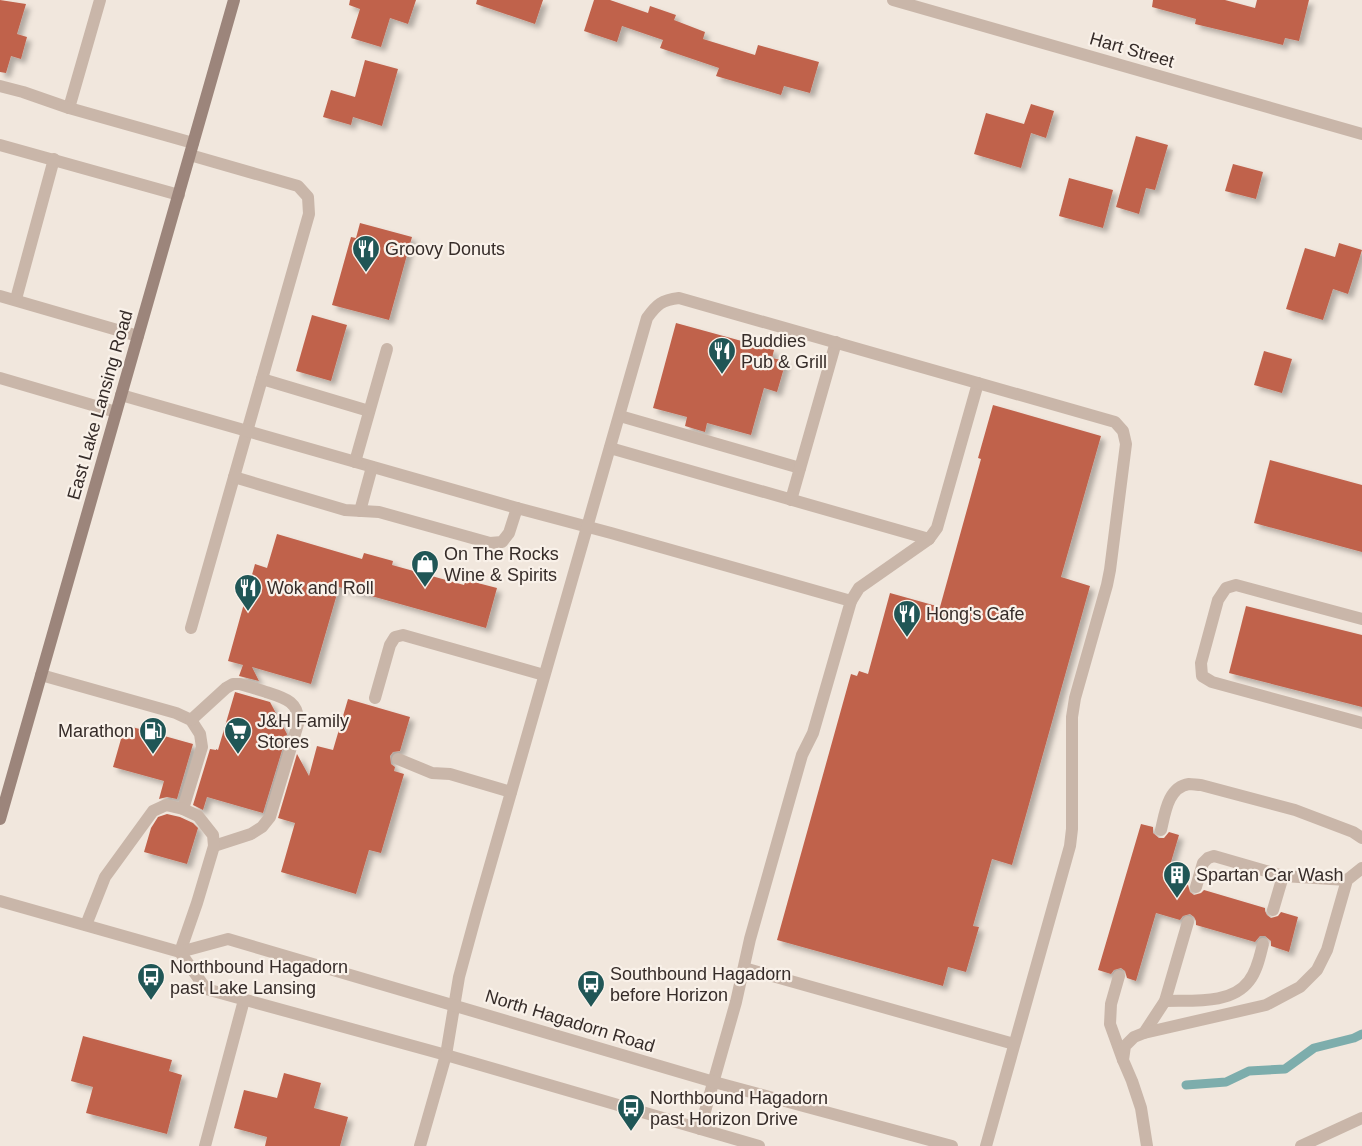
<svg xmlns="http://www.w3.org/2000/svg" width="1362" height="1146" font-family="Helvetica,sans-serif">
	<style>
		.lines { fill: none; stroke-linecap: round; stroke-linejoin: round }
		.stream { stroke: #7dadac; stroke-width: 9 }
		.building { fill: #c0624c; filter: url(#shadow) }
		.lane { stroke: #c9b6a9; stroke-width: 12 }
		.street { stroke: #c9b6a9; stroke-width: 12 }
		.secondary { stroke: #9c857b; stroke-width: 12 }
		.labels { text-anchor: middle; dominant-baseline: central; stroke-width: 4.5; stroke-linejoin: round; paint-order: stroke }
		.street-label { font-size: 18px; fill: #362c29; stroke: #f9f1e9 }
		.poi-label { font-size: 18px; fill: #362c29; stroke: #f9f1e9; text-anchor: start }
	</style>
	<defs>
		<filter id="shadow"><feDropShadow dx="4.5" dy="4.5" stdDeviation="2.5" flood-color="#0004"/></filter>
	</defs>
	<rect width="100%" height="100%" fill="#f1e7dd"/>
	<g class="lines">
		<!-- stream -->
		<path class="stream" d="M 1186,1085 L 1226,1082 L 1249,1071 L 1285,1069 L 1314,1048 L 1354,1038 L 1362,1034"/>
	</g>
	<!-- building -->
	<g class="building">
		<path d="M 0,0 L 26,4 L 17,34 L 27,37 L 21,59 L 11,56 L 6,73 L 0,72 Z"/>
		<path d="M 350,0 L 416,0 L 408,24 L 390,18 L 381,47 L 351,38 L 360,9 L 349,5 Z"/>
		<path d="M 477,0 L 543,0 L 535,24 L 476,4 Z"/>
		<path d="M 594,0 L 610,0 L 648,13 L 650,6 L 676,15 L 674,20 L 705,32 L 703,39 L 755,55 L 758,45 L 819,62 L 810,93 L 784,86 L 781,95 L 716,76 L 719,68 L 660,48 L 663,40 L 622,26 L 617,42 L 584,31 Z"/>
		<path d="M 1153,0 L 1225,0 L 1255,8 L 1257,0 L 1309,0 L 1299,41 L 1285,38 L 1283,45 L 1195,24 L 1196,19 L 1152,7 Z"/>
		<path d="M 365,60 L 398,69 L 382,126 L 353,117 L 351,125 L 323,117 L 331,90 L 355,97 Z"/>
		<path d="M 1031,104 L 1054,111 L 1046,138 L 1031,133 L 1021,168 L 974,154 L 986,113 L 1024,124 Z"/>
		<path d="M 1136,136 L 1168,145 L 1155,190 L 1146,188 L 1139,214 L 1116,207 Z"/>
		<path d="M 1233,164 L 1263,172 L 1256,199 L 1225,191 Z"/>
		<path d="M 1069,178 L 1113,190 L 1103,228 L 1059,216 Z"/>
		<path d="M 360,223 L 412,237 L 389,320 L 332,305 L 351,237 L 356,238 Z"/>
		<path d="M 1339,243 L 1362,250 L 1348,294 L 1333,289 L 1323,320 L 1286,309 L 1305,248 L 1335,257 Z"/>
		<path d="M 312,315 L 347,325 L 331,381 L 296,371 Z"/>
		<path d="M 676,323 L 774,350 L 772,358 L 786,361 L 777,392 L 764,388 L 751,435 L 707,423 L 705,432 L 685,426 L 687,417 L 653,408 Z"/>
		<path d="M 1264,351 L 1292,359 L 1282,393 L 1254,385 Z"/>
		<path d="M 993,405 L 1101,436 L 1061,577 L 1090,586 L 1012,865 L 992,859 L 973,926 L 979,927 L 966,972 L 948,967 L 943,986 L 777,940 L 851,674 L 857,676 L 859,671 L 868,674 L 890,593 L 940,607 L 981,459 L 978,458 Z"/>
		<path d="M 1270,460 L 1362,485 L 1362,552 L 1254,523 Z"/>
		<path d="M 277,534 L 362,559 L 364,553 L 393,561 L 392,565 L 464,585 L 466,580 L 497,588 L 486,628 L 339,587 L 311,684 L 252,667 L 259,681 L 239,676 L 243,665 L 228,661 L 255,564 L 267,568 Z"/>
		<path d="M 1246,606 L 1362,635 L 1362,707 L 1229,673 Z"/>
		<path d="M 235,692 L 270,702 L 287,734 L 263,813 L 207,797 L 203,810 L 193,805 L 210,749 L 216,750 L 216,749 L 218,750 Z"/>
		<path d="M 348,699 L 410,717 L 400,751 L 393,752 L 390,756 L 391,764 L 395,767 L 394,771 L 404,774 L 381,853 L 369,850 L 356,894 L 281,872 L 295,823 L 278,818 L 297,754 L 309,776 L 317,746 L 333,750 Z"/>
		<path d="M 125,725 L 193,744 L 177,799 L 167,797 L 159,799 L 164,781 L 113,767 Z"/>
		<path d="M 167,814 L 180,817 L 193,823 L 198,828 L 187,864 L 144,852 L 151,828 L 158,817 Z"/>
		<path d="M 1141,824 L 1153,827 L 1153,833 L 1159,838 L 1164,838 L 1169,832 L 1179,835 L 1166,879 L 1188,885 L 1190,892 L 1194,895 L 1201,893 L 1204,890 L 1265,908 L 1265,911 L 1267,915 L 1271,918 L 1278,916 L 1281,912 L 1298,917 L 1289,952 L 1271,946 L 1271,941 L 1265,936 L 1260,936 L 1255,942 L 1196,925 L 1196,921 L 1194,917 L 1190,914 L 1183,916 L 1180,920 L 1156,913 L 1136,981 L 1127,978 L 1125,971 L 1121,968 L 1114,970 L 1111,974 L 1098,970 Z"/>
		<path d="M 83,1036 L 172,1060 L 169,1071 L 182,1075 L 167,1134 L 86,1113 L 93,1087 L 71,1081 Z"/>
		<path d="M 284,1073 L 321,1083 L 314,1108 L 348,1117 L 340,1146 L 265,1146 L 267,1137 L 234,1128 L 244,1090 L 277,1098 Z"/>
	</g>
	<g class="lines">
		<!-- lane -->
		<g class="lane">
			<path d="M 100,0 L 69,108 L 193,143"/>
			<path d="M 0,86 L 23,92 L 69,108"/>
			<path d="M 0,145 L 179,195"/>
			<path d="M 190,155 L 298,186 L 308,197 L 309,214 L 191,628"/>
			<path d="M 0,296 L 138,336"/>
			<path d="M 16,299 L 54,159"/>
			<path d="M 0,378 L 116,412"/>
			<path d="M 262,379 L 369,411"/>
			<path d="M 121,395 L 517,508 L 611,533 L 851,601 L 813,733 L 802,755 L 750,939 L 736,1002 L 700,1129"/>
			<path d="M 620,416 L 800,468"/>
			<path d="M 610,448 L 929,539"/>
			<path d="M 355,462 L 387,349"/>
			<path d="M 234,477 L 345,510 L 379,512 L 490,543 L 502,542 L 509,533 L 517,508"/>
			<path d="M 791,500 L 836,342"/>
			<path d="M 360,511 L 372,467"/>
			<path d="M 851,601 L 859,588 L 929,539 L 937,528 L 978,383"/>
			<path d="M 1362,619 L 1236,585 L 1226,588 L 1218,600 L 1201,663 L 1202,676 L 1212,682 L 1362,723"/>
			<path d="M 41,675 L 176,713 L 191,720 L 200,734 L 202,747 L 183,809"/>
			<path d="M 375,698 L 390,645 L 395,637 L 403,635 L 544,675"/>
			<path d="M 191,720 L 226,688 L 233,684 L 240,684 C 249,687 258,689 266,692 C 285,698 300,702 298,724 L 270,817 L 262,827 L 251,834 L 214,846"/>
			<path d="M 398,759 L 432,773 L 450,774 L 511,792"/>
			<path d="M 1161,830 C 1165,813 1168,787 1189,784 C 1193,784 1197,785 1201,785 L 1295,810 L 1353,832 L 1362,838"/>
			<path d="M 1196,887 L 1203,863 L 1208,858 L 1214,856 L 1283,876 L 1347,880"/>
			<path d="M 1273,910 L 1283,876"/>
			<path d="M 86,925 L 105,877 L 153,811 L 166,805 L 183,809 L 198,816 L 213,835 L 214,846 L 197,903 L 180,952"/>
			<path d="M 744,968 L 1014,1044"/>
			<path d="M 1119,976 L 1111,1004 L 1110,1024 L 1123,1060"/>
			<path d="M 1165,1001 C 1192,1000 1231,1005 1249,981 C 1257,971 1260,956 1263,944"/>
			<path d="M 1144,1033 L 1165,1001 L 1188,922"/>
			<path d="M 446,1055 L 459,977 L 477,911 L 647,318 C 657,304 662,300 679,298 L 1115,422 L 1123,431 L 1126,444 L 1110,570 L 1107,585 L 1075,698 L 1072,717 L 1072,829 L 1070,846 L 986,1146"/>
			<path d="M 205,1146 L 244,1000"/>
			<path d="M 1147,1146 L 1141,1108 L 1132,1081 L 1123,1060 L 1125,1046 L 1134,1037 L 1144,1033 L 1266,1005 L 1300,987 L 1317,970 L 1327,950 L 1347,880 L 1362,868"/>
		</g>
		<!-- street -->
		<g class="street">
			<path d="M 893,0 L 1362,134"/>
			<path d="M 0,901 L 180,952 L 228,939 L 714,1082 L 952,1146"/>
			<path d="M 180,952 L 206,989 L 446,1055 L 759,1146"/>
			<path d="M 420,1146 L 446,1055"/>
			<path d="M 1301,1146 L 1362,1118"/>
		</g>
		<!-- secondary -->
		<path class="secondary" d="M 0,819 L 234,0"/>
	</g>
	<!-- icons -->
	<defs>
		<symbol id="restaurant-pin" viewBox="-11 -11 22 30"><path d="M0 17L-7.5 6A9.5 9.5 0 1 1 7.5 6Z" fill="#205656" stroke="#f9f1e9"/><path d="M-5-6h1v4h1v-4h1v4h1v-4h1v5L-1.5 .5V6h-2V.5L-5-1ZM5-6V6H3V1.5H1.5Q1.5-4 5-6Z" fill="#fff"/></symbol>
		<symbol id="shop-pin" viewBox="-11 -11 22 30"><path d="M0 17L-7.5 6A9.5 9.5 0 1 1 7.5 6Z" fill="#205656" stroke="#f9f1e9"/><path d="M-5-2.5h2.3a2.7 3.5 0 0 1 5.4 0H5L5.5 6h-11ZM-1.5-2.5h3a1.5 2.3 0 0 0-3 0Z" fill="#fff"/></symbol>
		<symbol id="fuel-pin" viewBox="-11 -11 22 30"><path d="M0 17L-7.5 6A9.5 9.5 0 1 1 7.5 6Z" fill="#205656" stroke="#f9f1e9"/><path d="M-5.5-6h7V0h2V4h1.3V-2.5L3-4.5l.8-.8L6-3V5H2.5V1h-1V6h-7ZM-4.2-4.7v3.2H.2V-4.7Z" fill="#fff"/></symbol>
		<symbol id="supermarket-pin" viewBox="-11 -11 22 30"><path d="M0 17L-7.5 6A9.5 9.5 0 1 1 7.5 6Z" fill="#205656" stroke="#f9f1e9"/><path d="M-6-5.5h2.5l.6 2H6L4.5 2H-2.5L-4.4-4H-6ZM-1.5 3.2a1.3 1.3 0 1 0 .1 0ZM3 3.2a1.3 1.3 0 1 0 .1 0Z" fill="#fff"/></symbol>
		<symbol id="building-pin" viewBox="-11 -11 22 30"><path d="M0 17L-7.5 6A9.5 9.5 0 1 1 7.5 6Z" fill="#205656" stroke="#f9f1e9"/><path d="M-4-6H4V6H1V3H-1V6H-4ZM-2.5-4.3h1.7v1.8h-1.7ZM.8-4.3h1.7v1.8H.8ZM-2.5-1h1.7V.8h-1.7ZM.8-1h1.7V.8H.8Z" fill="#fff"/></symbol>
		<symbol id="bus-pin" viewBox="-11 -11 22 30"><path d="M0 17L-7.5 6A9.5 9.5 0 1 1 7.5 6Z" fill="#205656" stroke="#f9f1e9"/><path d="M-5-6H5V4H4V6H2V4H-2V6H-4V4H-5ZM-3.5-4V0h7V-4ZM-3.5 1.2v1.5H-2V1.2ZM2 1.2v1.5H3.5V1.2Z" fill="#fff"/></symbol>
	</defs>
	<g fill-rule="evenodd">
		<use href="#restaurant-pin" x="350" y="233" width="32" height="43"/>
		<use href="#restaurant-pin" x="706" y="335" width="32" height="43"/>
		<use href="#shop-pin" x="409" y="548" width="32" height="43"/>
		<use href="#restaurant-pin" x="232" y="572" width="32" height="43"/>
		<use href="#restaurant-pin" x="891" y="598" width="32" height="43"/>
		<use href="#fuel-pin" x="137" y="715" width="32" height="43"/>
		<use href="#supermarket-pin" x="222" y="715" width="32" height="43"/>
		<use href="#building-pin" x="1161" y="859" width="32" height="43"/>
		<use href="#bus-pin" x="135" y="961" width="32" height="43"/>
		<use href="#bus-pin" x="575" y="968" width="32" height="43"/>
		<use href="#bus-pin" x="615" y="1092" width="32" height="43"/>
	</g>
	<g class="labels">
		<!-- street labels -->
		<g class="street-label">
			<text transform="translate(1132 50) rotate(16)">Hart Street</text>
			<text transform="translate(100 405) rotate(-74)">East Lake Lansing Road</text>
			<text transform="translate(570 1021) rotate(17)">North Hagadorn Road</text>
		</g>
		<!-- poi labels -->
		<g class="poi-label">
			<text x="385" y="249">Groovy Donuts</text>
			<text x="741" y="341">Buddies<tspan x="741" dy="21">Pub &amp; Grill</tspan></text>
			<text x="444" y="554">On The Rocks<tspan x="444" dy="21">Wine &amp; Spirits</tspan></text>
			<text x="267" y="588">Wok and Roll</text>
			<text x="926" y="614">Hong's Cafe</text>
			<text x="257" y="721">J&amp;H Family<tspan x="257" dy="21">Stores</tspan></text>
			<text x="134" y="731" text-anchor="end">Marathon</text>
			<text x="1196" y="875">Spartan Car Wash</text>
			<text x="170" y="967">Northbound Hagadorn<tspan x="170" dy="21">past Lake Lansing</tspan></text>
			<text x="610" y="974">Southbound Hagadorn<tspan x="610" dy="21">before Horizon</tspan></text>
			<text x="650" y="1098">Northbound Hagadorn<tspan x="650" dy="21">past Horizon Drive</tspan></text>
		</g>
	</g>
</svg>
